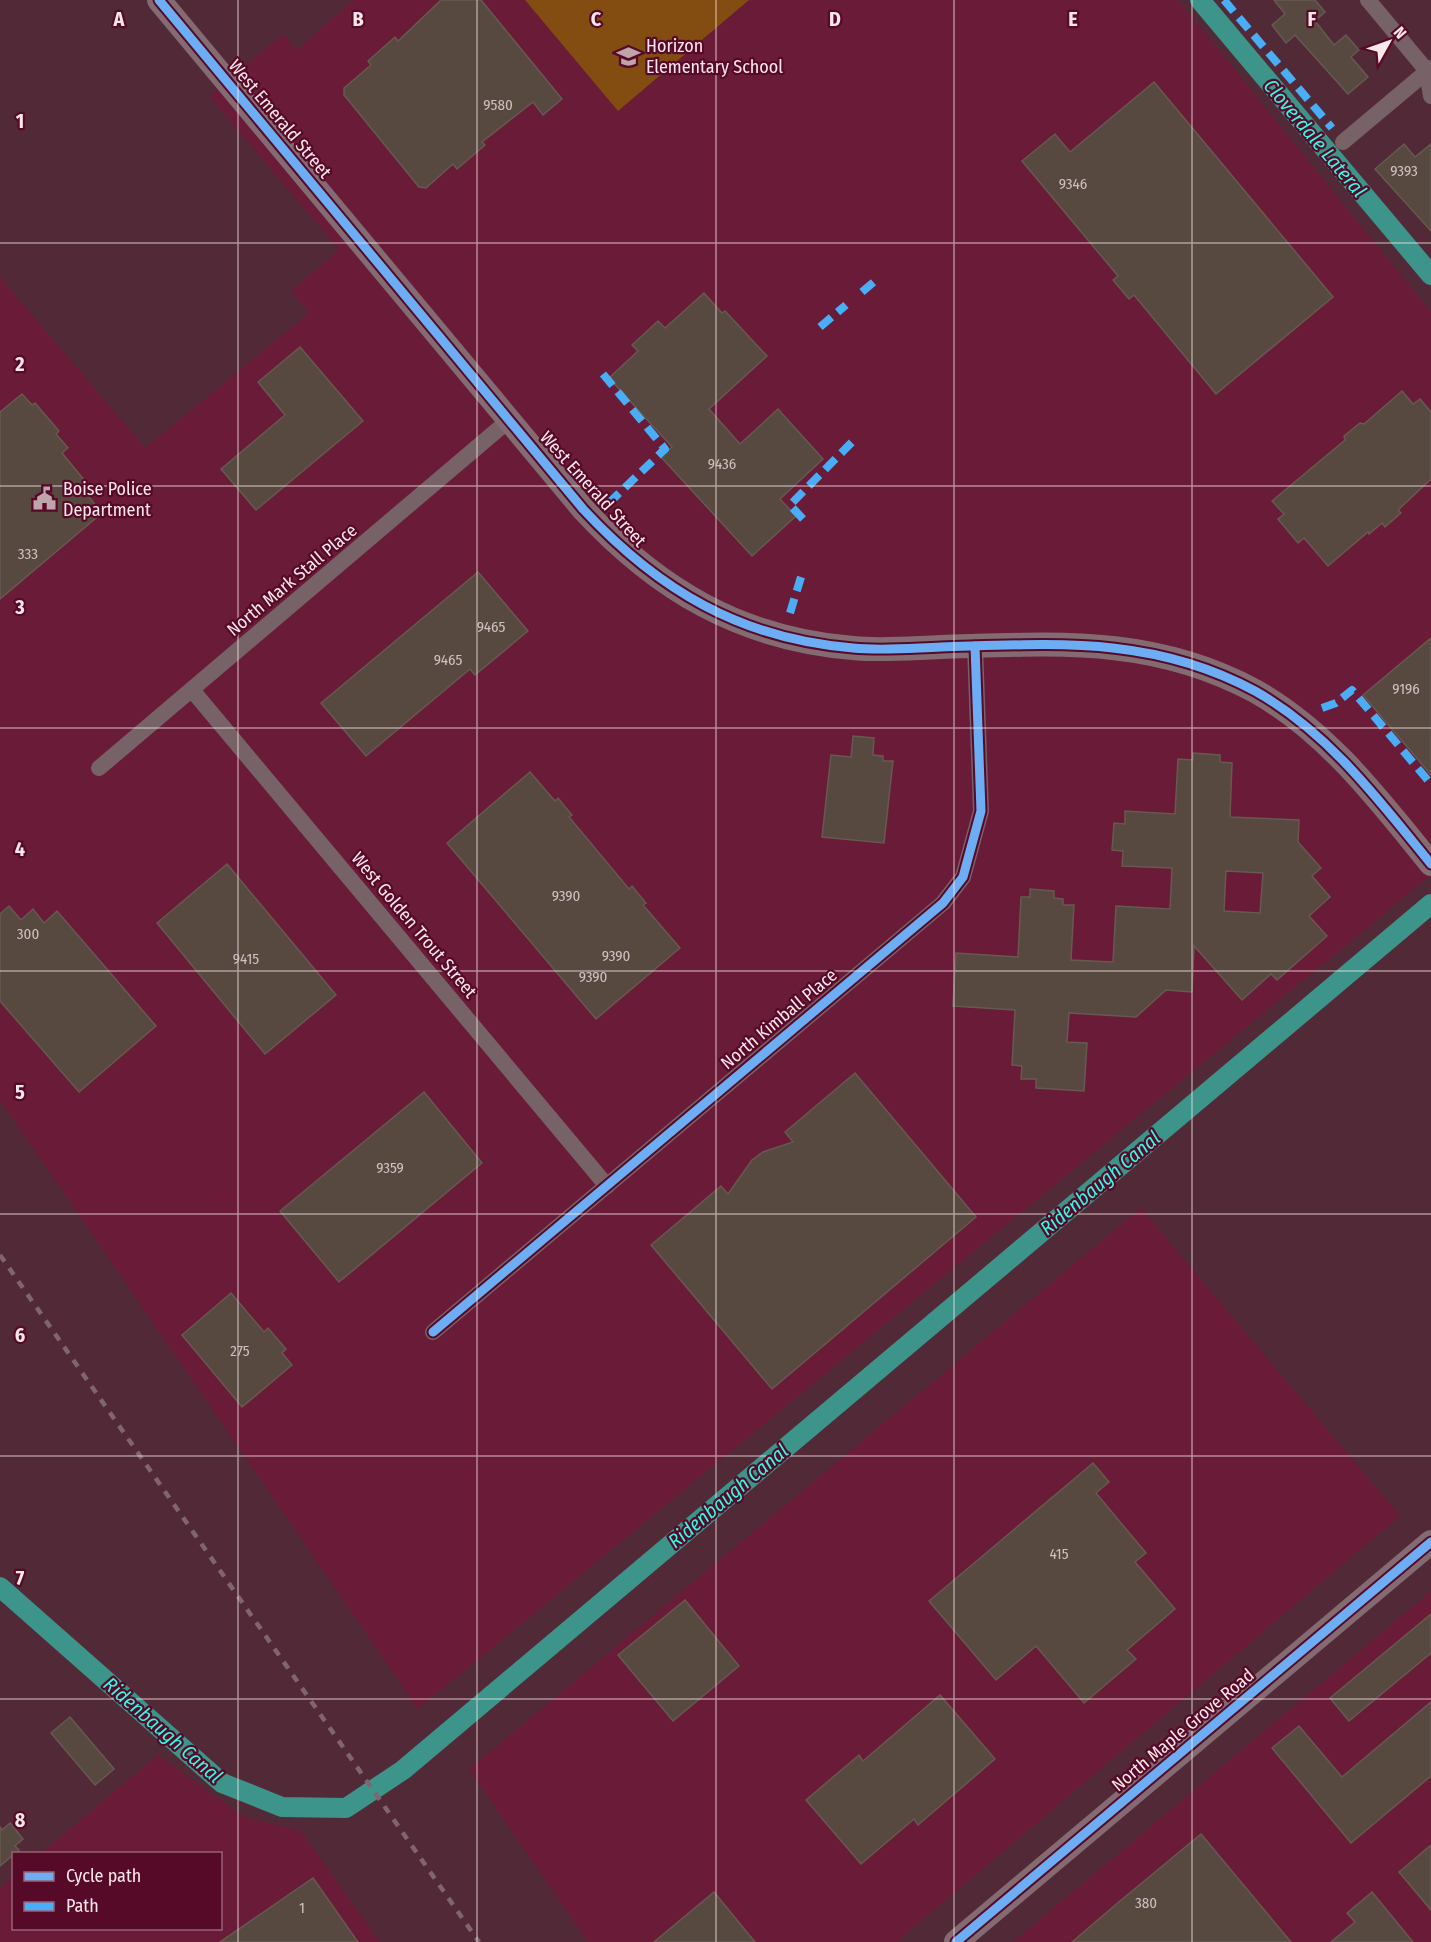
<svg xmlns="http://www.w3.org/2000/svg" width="1431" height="1942" font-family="'Fira Sans Condensed',sans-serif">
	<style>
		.built { fill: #691b37 }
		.green { fill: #834c10 }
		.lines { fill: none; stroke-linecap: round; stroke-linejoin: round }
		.canal { stroke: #3c948b; stroke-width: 20 }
		.building { fill: #574940; stroke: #675951; stroke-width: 1.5; fill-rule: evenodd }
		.minor { stroke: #776267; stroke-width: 16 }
		.secondary { stroke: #846b72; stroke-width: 24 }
		.rail { stroke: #80656e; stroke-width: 4.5; stroke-dasharray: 8 8; stroke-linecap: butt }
		.quiet { stroke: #49aef6; stroke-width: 8; stroke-dasharray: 15 8; stroke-linecap: butt }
		.cycleway-casing { stroke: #560a28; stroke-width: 13 }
		.cycleway { stroke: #6dadf4; stroke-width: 9 }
		.grid { fill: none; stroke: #fae7ea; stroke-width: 1.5; stroke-opacity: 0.55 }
		.labels { text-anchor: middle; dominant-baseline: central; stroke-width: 4.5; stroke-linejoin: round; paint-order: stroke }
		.number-label { font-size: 15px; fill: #d1c0c0 }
		.poi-label { font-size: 18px; fill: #fae7ea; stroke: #560a28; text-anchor: start }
		.street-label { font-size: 18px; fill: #fae7ea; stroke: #560a28 }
		.water-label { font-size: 20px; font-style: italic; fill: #33fae6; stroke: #560a28 }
		.grid-label { font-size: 20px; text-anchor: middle; font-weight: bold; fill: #fae7ea; stroke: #560a28; stroke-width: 4.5; stroke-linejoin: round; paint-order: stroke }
	</style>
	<rect width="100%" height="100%" fill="#522937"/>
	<!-- built -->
	<g class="built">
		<path d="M 353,0 L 1178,0 L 1431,312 L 1431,875 L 418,1709 L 0,1100 L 0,277 L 145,448 L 309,313 L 291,291 L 339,250 L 209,96 L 283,34 L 297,50 Z"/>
		<path d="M 1141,1208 L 1400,1516 L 896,1942 L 588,1942 L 469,1769 Z"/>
		<path d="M 1431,1591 L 1431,1942 L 1013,1942 Z"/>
		<path d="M 158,1755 L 244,1817 L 301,1831 L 380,1942 L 0,1942 L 0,1888 L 13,1876 L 14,1928 L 220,1928 L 220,1854 L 41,1853 Z"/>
	</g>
	<!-- green -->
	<path class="green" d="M 525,0 L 749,0 L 618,111 Z"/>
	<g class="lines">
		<!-- canal -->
		<g class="canal">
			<path d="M 1200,0 L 1431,275"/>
			<path d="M 0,1587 L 222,1783 L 282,1807 L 346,1808 L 403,1770 L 1431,904"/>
		</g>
	</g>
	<!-- building -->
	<g class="building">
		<path d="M 441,0 L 481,0 L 562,99 L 543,115 L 533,102 L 482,142 L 485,145 L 457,169 L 453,164 L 426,188 L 419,187 L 344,95 L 344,88 L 371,65 L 368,61 L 395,37 L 398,41 Z"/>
		<path d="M 1274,0 L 1315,0 L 1325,12 L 1315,21 L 1334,45 L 1346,35 L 1359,50 L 1351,57 L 1368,77 L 1348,94 L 1295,35 L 1286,43 L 1272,25 L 1285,14 Z"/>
		<path d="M 1154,82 L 1333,297 L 1216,394 L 1134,295 L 1129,299 L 1113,280 L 1118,276 L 1022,161 L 1055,134 L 1070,152 Z"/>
		<path d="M 1404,144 L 1415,157 L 1431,144 L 1431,231 L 1375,169 Z"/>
		<path d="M 704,293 L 722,313 L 725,311 L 767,356 L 709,409 L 740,444 L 778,409 L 823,459 L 780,499 L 796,516 L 752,556 L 661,457 L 672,447 L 609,378 L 638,351 L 632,345 L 658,321 L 665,328 Z"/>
		<path d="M 300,347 L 363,421 L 256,510 L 221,469 L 285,415 L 258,382 Z"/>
		<path d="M 1402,391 L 1413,404 L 1420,399 L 1431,412 L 1431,479 L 1398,510 L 1401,513 L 1385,527 L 1382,523 L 1369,534 L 1368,532 L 1328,566 L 1304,538 L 1298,543 L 1278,519 L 1284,514 L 1272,501 L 1345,440 L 1344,436 L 1360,423 L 1364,424 Z"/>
		<path d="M 22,394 L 32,405 L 35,403 L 59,431 L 56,434 L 68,448 L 62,453 L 85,481 L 80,486 L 102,513 L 0,599 L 0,412 Z"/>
		<path d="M 478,572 L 528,631 L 475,675 L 470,669 L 366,756 L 321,703 Z"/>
		<path d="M 1431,638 L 1431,775 L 1363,695 Z"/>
		<path d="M 853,736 L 874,738 L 873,755 L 883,756 L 883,761 L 893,761 L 884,843 L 822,837 L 831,755 L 851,757 Z"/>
		<path d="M 1193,753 L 1220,755 L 1220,762 L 1232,763 L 1230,817 L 1299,820 L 1298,842 L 1321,868 L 1312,876 L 1330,897 L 1309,916 L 1327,936 L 1277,980 L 1271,974 L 1242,1000 L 1194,946 L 1192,992 L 1166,990 L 1136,1017 L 1069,1013 L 1067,1042 L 1087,1043 L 1084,1091 L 1036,1088 L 1036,1079 L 1021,1079 L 1022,1066 L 1012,1065 L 1015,1010 L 953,1006 L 956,953 L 1018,957 L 1021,897 L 1030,897 L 1030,889 L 1054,891 L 1054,898 L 1063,899 L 1063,905 L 1074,905 L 1071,960 L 1113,962 L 1116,906 L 1170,909 L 1172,868 L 1122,866 L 1123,851 L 1112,850 L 1114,823 L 1125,824 L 1125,811 L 1175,814 L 1178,759 L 1193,760 ZM 1226,871 L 1263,873 L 1260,913 L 1224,911 Z"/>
		<path d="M 530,772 L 555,801 L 558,798 L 572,815 L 569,817 L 629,889 L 632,886 L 646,903 L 643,905 L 680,948 L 596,1019 L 447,843 Z"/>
		<path d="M 227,864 L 336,995 L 265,1054 L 157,923 Z"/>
		<path d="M 9,906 L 21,920 L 33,909 L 44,923 L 57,911 L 156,1026 L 79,1092 L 0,1001 L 0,914 Z"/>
		<path d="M 855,1073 L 976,1217 L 772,1389 L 651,1245 L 721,1186 L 728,1194 L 752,1160 L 763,1152 L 793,1142 L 785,1132 Z"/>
		<path d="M 424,1092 L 482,1163 L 339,1282 L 280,1211 Z"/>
		<path d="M 231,1293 L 264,1332 L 268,1328 L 286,1349 L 282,1353 L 292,1365 L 242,1407 L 182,1335 Z"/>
		<path d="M 1093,1463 L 1109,1482 L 1096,1493 L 1146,1553 L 1135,1562 L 1175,1609 L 1127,1650 L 1136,1659 L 1084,1703 L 1036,1646 L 996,1680 L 929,1601 Z"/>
		<path d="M 685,1600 L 739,1666 L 673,1721 L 618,1655 Z"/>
		<path d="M 1431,1614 L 1431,1653 L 1349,1721 L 1330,1698 Z"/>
		<path d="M 940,1695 L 995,1759 L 918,1825 L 914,1819 L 861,1864 L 806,1800 L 859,1755 L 863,1761 Z"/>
		<path d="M 1431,1702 L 1431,1776 L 1351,1843 L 1272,1748 L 1299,1726 L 1342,1777 Z"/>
		<path d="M 70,1717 L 114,1769 L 95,1785 L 51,1733 Z"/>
		<path d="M 10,1823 L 23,1839 L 15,1846 L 19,1850 L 0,1866 L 0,1827 L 2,1830 Z"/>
		<path d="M 1201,1834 L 1291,1942 L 1072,1942 L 1120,1901 Z"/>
		<path d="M 1431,1845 L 1431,1910 L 1399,1872 Z"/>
		<path d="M 313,1878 L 358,1942 L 220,1942 Z"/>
		<path d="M 714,1892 L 755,1942 L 654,1942 Z"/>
		<path d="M 1372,1892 L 1413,1942 L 1331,1942 L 1355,1922 L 1347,1913 Z"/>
	</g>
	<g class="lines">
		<!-- minor -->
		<g class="minor">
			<path d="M 1368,0 L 1427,71 L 1431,96"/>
			<path d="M 1343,142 L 1431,68"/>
			<path d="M 192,690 L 607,1186"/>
			<path d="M 99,768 L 509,420"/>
			<path d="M 433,1332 L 943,903 L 963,877 L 981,811 L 975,646"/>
		</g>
		<!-- secondary -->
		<g class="secondary">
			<path d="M 159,0 L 583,509 C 658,590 741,639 853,648 C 882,651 912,648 941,647 C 1053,644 1151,635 1255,691 C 1328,732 1379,800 1431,864"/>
			<path d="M 956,1942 L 1431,1542"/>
		</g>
		<!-- rail -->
		<path class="rail" d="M 0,1255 L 479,1942"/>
		<!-- quiet -->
		<g class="quiet">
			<path d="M 1224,0 L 1332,128"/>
			<path d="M 862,292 L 875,281"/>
			<path d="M 820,327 L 846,305"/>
			<path d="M 603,374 L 665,449 L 610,502"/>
			<path d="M 803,519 L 790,505 L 857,437"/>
			<path d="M 790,613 L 801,577"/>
			<path d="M 1322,708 L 1336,703 L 1352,690 L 1431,784"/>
		</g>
		<defs>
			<g id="cycleway">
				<path d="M 159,0 L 583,509 C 658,590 741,639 853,648 C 882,651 912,648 941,647 C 1053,644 1151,635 1255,691 C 1328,732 1379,800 1431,864"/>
				<path d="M 433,1332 L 943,903 L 963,877 L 981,811 L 975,646"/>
				<path d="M 956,1942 L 1431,1542"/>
			</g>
		</defs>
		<!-- cycleway casing -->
		<use href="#cycleway" class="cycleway-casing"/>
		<!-- cycleway -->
		<use href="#cycleway" class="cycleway"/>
	</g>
	<!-- grid -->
	<path class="grid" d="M 238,0 L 238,1942M 477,0 L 477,1942M 716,0 L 716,1942M 954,0 L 954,1942M 1192,0 L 1192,1942M 0,243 L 1431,243M 0,486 L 1431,486M 0,728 L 1431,728M 0,971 L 1431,971M 0,1214 L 1431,1214M 0,1456 L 1431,1456M 0,1699 L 1431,1699"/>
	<!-- icons -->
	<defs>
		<symbol id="school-bare" viewBox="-9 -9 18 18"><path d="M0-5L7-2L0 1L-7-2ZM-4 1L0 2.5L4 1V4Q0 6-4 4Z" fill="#bfa4ab" stroke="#560a28" stroke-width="2.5" paint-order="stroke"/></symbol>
		<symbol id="civic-bare" viewBox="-9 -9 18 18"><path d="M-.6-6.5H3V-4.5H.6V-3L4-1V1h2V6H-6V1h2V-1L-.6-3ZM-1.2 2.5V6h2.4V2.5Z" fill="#bfa4ab" stroke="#560a28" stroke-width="2.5" paint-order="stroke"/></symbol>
	</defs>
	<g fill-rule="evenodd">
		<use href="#school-bare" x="612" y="40" width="33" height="33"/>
		<use href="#civic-bare" x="28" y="482" width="33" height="33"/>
	</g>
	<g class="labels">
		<!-- number labels -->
		<g class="number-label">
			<text x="498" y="105">9580</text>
			<text x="1404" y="171">9393</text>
			<text x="1073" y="184">9346</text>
			<text x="722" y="464">9436</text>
			<text x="28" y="554">333</text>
			<text x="491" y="627">9465</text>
			<text x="448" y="660">9465</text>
			<text x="1406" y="689">9196</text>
			<text x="566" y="896">9390</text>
			<text x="28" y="934">300</text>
			<text x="616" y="956">9390</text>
			<text x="246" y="959">9415</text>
			<text x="593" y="977">9390</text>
			<text x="390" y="1168">9359</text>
			<text x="240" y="1351">275</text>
			<text x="1059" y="1554">415</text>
			<text x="1146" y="1903">380</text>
			<text x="302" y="1908">1</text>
		</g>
		<!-- poi labels -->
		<g class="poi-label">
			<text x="646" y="46">Horizon<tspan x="646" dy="21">Elementary School</tspan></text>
			<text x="63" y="489">Boise Police<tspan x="63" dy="21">Department</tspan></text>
		</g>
		<!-- street labels -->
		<g class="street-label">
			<text transform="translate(280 119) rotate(50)">West Emerald Street</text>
			<text transform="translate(593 489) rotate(48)">West Emerald Street</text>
			<text transform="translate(292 580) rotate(-40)">North Mark Stall Place</text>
			<text transform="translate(414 925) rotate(50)">West Golden Trout Street</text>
			<text transform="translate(779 1019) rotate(-40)">North Kimball Place</text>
			<text transform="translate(1183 1730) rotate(-40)">North Maple Grove Road</text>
		</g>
		<!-- water labels -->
		<g class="water-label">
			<text transform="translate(1315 138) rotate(50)">Cloverdale Lateral</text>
			<text transform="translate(1100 1183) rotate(-40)">Ridenbaugh Canal</text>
			<text transform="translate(728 1496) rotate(-40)">Ridenbaugh Canal</text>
			<text transform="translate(163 1730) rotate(41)">Ridenbaugh Canal</text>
		</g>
	</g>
	<g class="grid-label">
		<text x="119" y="26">A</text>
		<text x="358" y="26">B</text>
		<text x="596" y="26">C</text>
		<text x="835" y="26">D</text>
		<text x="1073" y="26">E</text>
		<text x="1312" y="26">F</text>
		<text x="20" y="128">1</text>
		<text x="20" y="371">2</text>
		<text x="20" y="614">3</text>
		<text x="20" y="856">4</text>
		<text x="20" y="1099">5</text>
		<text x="20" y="1342">6</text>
		<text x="20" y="1585">7</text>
		<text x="20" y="1827">8</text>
	</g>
	<!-- legend -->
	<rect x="12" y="1852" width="210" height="78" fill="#560a28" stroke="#986276" stroke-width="1.5"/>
	<rect x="24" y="1872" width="30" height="9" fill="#6dadf4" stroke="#986276" stroke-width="1.5"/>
	<text x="66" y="1882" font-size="18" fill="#fae7ea">Cycle path</text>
	<rect x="24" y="1902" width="30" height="9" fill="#49aef6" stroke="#986276" stroke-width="1.5"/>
	<text x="66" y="1912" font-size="18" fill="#fae7ea">Path</text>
	<!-- north arrow -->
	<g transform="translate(1389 42) rotate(50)" stroke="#560a28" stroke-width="4.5" paint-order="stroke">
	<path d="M0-4.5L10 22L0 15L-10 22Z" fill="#fae7ea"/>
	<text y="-9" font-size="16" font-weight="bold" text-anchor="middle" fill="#fae7ea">N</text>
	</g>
</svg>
